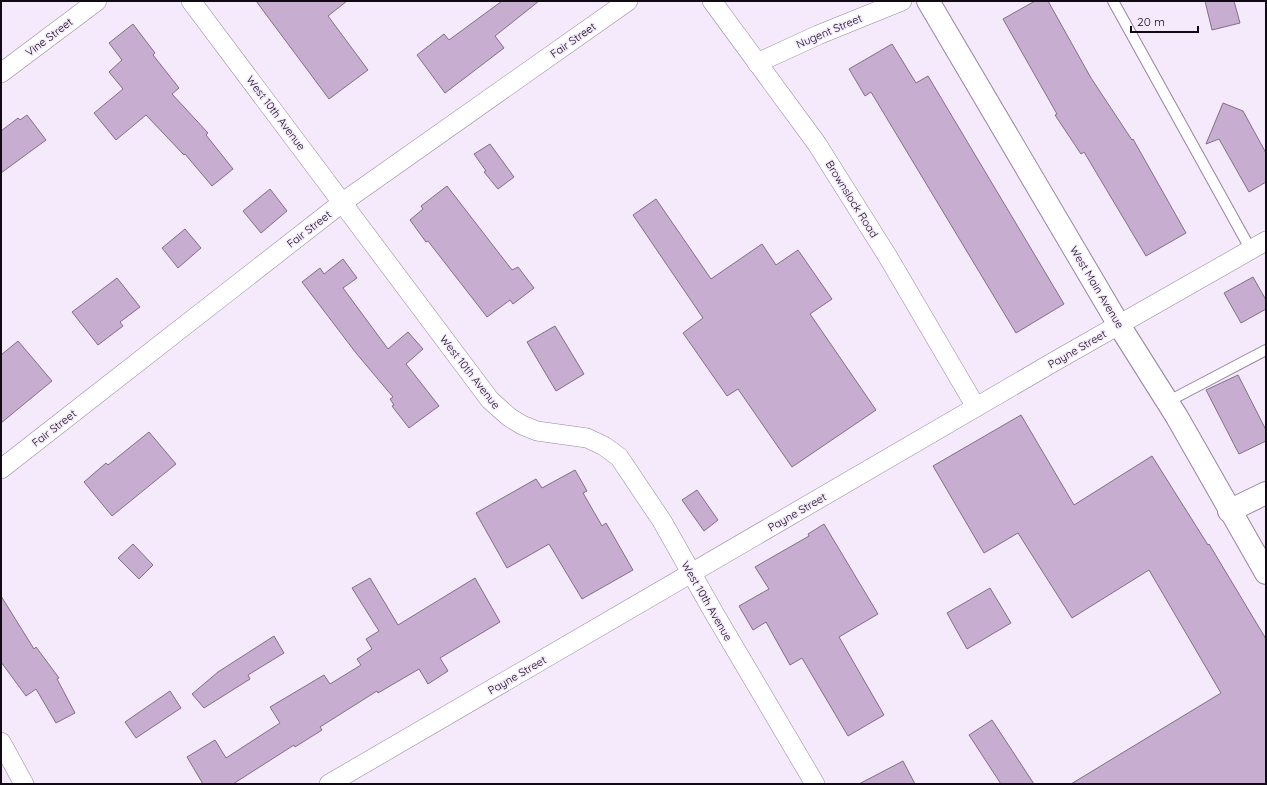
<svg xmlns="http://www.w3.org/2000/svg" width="1267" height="785" font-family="Quicksand,sans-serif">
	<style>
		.building { fill: #c7aed0; stroke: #826e89 }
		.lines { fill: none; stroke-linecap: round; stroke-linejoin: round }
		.service-casing { stroke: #9785a2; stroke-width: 12 }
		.minor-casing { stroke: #9785a2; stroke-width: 20 }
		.tertiary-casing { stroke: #9785a2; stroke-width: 24 }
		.service { stroke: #fff; stroke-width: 10 }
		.minor { stroke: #fff; stroke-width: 19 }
		.tertiary { stroke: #fff; stroke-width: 22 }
		.labels { text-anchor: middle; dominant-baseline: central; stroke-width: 3; stroke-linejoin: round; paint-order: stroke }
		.street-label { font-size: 11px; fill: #110a15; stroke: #f5e9fc }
	</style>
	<rect width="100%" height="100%" fill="#f5e9fc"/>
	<!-- building -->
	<g class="building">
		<path d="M 256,1 L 347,1 L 328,16 L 368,70 L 329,99 Z"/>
		<path d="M 502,1 L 539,1 L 495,36 L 504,48 L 445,93 L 417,55 L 444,34 L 449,40 Z"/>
		<path d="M 1035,1 L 1048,1 L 1091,78 L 1132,140 L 1133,139 L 1186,233 L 1146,256 L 1084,152 L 1081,154 L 1055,115 L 1057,114 L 1003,19 Z"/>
		<path d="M 1205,1 L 1234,1 L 1240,23 L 1212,30 Z"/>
		<path d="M 133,24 L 155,53 L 153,55 L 179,88 L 172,94 L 208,133 L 206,135 L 233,169 L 212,186 L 185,154 L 184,155 L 146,115 L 116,140 L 94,113 L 123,89 L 109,72 L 122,60 L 109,43 Z"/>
		<path d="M 892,44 L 916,83 L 928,76 L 1064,304 L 1016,333 L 871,92 L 865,96 L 849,69 Z"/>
		<path d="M 1223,103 L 1243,111 L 1266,153 L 1266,182 L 1249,192 L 1219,139 L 1206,144 Z"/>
		<path d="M 27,115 L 46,140 L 1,173 L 1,131 L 18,118 L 20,120 Z"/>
		<path d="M 490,144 L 514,177 L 498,189 L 484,172 L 486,171 L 474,154 Z"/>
		<path d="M 447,186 L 512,270 L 518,267 L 534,288 L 513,304 L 510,300 L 487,317 L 428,241 L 426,242 L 410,220 L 423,209 L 421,206 Z"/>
		<path d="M 270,189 L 287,211 L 261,233 L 243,211 Z"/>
		<path d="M 656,199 L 711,279 L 762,244 L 776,265 L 798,250 L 832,299 L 810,314 L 876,410 L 792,467 L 738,389 L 727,396 L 683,333 L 703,318 L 633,215 Z"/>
		<path d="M 185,229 L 201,248 L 178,268 L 162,248 Z"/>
		<path d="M 343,259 L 357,278 L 343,288 L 388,349 L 408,332 L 423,349 L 406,364 L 439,406 L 409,428 L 392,406 L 394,405 L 390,399 L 393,397 L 356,353 L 302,282 L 320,268 L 324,274 Z"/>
		<path d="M 1253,277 L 1266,300 L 1266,309 L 1241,323 L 1224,293 Z"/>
		<path d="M 117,278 L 140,307 L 120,322 L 123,326 L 98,345 L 72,312 Z"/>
		<path d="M 555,326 L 584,374 L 556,391 L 527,342 Z"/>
		<path d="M 18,341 L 52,381 L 1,423 L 1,355 Z"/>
		<path d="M 1238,375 L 1266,430 L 1266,441 L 1239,454 L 1206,390 Z"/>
		<path d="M 1021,415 L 1074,505 L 1152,456 L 1208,545 L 1209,544 L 1266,639 L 1266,784 L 1071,784 L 1221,693 L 1149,570 L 1072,618 L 1018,533 L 984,553 L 933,466 Z"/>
		<path d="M 149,432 L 176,464 L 112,516 L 84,482 L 106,463 L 108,465 Z"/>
		<path d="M 575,470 L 587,491 L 583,493 L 602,526 L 606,523 L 633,570 L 582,599 L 549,544 L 507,568 L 476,513 L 536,479 L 542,488 Z"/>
		<path d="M 697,490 L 718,520 L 704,531 L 682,500 Z"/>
		<path d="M 824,524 L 878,614 L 839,637 L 884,715 L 848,736 L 802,658 L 790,665 L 766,622 L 753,630 L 739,606 L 769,589 L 755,567 L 809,536 L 808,534 Z"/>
		<path d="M 133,544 L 153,565 L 139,579 L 118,558 Z"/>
		<path d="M 370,578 L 398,625 L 475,578 L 500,622 L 440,658 L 448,671 L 428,684 L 419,669 L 378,693 L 377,691 L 320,727 L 322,730 L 295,747 L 294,745 L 233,784 L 203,784 L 187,757 L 215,740 L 226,758 L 280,723 L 270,707 L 324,675 L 330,684 L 361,665 L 357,659 L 372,649 L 366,639 L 379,631 L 352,588 Z"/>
		<path d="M 990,588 L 1011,623 L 967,649 L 947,613 Z"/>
		<path d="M 1,596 L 34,649 L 36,647 L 59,678 L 57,679 L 75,713 L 56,723 L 36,689 L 26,696 L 1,662 Z"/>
		<path d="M 274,636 L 284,653 L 248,675 L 250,679 L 204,708 L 192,694 L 218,672 Z"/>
		<path d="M 170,691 L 181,708 L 136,738 L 125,722 Z"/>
		<path d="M 992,720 L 1034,784 L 1001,784 L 969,735 Z"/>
		<path d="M 903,761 L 915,784 L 859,784 Z"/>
	</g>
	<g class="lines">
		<defs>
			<g id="service">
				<path d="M 1113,1 L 1251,250"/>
				<path d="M 1167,402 L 1266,350"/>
			</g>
			<g id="minor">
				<path d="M 191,1 L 490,400 L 509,417 L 522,425 L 537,431 L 587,438 L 604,446 L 619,457 L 662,521 L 714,613 L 815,784"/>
				<path d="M 712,1 L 817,144 L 888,257 L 976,407"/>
				<path d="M 757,63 L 818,35 L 902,1"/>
				<path d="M 1,73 L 97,1"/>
				<path d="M 1,469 L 343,202 L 628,1"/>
				<path d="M 1,742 L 24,784"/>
				<path d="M 329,784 L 1057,360 L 1266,241"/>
			</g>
			<g id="tertiary">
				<path d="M 928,1 L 1119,325 L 1177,417 L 1266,573"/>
				<path d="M 1229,511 L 1266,493"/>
			</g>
		</defs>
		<!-- service casing -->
		<use href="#service" class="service-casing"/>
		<!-- minor casing -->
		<use href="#minor" class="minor-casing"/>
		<!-- tertiary casing -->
		<use href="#tertiary" class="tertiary-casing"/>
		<!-- service -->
		<use href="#service" class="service"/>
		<!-- minor -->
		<use href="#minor" class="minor"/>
		<!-- tertiary -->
		<use href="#tertiary" class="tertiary"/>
	</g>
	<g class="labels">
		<!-- street labels -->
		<g class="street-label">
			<text transform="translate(829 31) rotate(-23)">Nugent Street</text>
			<text transform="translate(49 37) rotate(-37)">Vine Street</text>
			<text transform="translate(573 40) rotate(-35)">Fair Street</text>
			<text transform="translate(276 113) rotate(53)">West 10th Avenue</text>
			<text transform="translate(852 199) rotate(58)">Brownslock Road</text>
			<text transform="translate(309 229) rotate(-38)">Fair Street</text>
			<text transform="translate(1097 287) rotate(59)">West Main Avenue</text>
			<text transform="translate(1077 349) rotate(-30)">Payne Street</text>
			<text transform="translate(470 372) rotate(52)">West 10th Avenue</text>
			<text transform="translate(54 428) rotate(-38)">Fair Street</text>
			<text transform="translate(797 512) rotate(-30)">Payne Street</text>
			<text transform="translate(707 601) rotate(60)">West 10th Avenue</text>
			<text transform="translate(517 675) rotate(-30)">Payne Street</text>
		</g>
	</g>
	<!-- border -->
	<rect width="1267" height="785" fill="none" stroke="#110a15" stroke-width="4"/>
	<!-- scale -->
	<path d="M1131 26v6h67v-6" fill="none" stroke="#110a15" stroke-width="2"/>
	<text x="1137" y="26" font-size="12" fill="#110a15" stroke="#f5e9fc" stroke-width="3" paint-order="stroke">20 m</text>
</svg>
